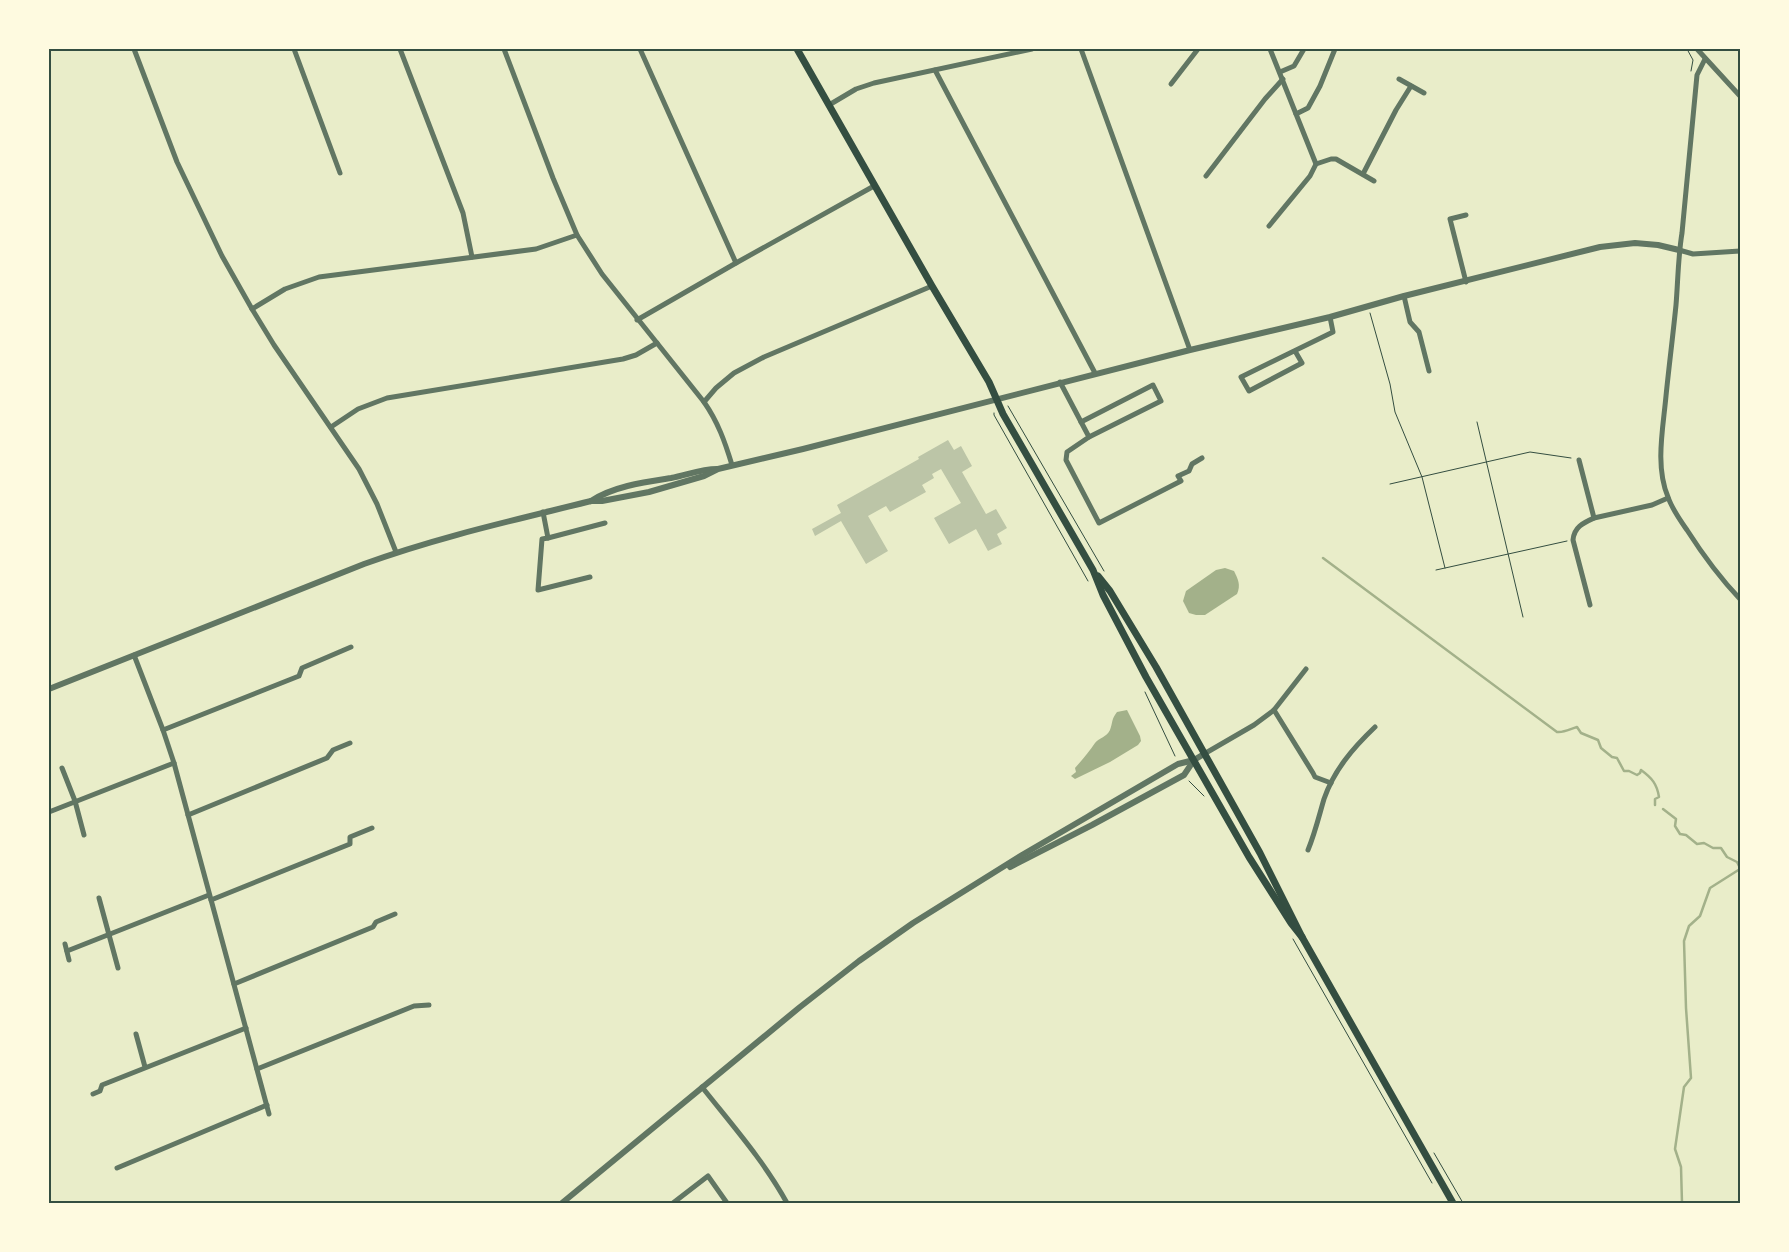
<svg xmlns="http://www.w3.org/2000/svg" width="1789" height="1252" font-family="'Source Sans 3',sans-serif">
	<style>
		.water { fill: #a3b18a }
		.lines { fill: none; stroke-linecap: round; stroke-linejoin: round }
		.stream { stroke: #a3b18a; stroke-width: 2.5 }
		.building { fill: #bcc5a7 }
		.path { stroke: #344e41; stroke-width: 1 }
		.minor { stroke: #617663; stroke-width: 5 }
		.tertiary { stroke: #617663; stroke-width: 6 }
		.secondary { stroke: #344e41; stroke-width: 7 }
		.neatline { fill: none; stroke: #344e41; stroke-width: 2 }
	</style>
	<rect width="100%" height="100%" fill="#e9edc9"/>
	<!-- water -->
	<g class="water">
		<path d="M 1225,568 L 1234,571 C 1238,579 1241,585 1237,594 L 1205,615 L 1196,615 L 1189,613 L 1183,601 L 1186,591 L 1216,570 Z"/>
		<path d="M 1127,710 L 1140,736 L 1141,741 L 1138,745 L 1110,762 L 1075,779 L 1071,776 L 1076,772 L 1075,768 C 1082,760 1089,752 1095,743 C 1099,738 1107,737 1110,730 C 1113,722 1111,720 1117,712 Z"/>
	</g>
	<g class="lines">
		<!-- stream -->
		<g class="stream">
			<path d="M 1323,558 L 1557,732 C 1564,733 1570,729 1577,727 L 1581,733 L 1598,740 L 1601,748 L 1612,757 L 1617,758 L 1624,771 L 1629,771 L 1637,775 L 1640,773 L 1641,770 C 1652,778 1657,784 1659,797 L 1655,799 L 1655,805"/>
			<path d="M 1663,809 L 1676,819 L 1675,826 L 1680,834 L 1686,835 L 1697,844 L 1704,843 L 1713,848 L 1721,848 L 1727,857 L 1737,862 L 1740,868"/>
			<path d="M 1682,1203 L 1681,1167 L 1675,1149 L 1684,1087 L 1691,1078 L 1686,1008 L 1684,941 L 1689,926 L 1700,916 L 1710,888 L 1740,869"/>
		</g>
	</g>
	<!-- building -->
	<path class="building" d="M 948,440 L 954,450 L 961,446 L 972,466 L 962,472 L 986,514 L 996,509 L 1007,528 L 997,534 L 1002,544 L 988,551 L 976,529 L 949,544 L 934,518 L 961,503 L 941,469 L 932,474 L 934,478 L 922,485 L 926,492 L 890,512 L 886,506 L 868,516 L 888,551 L 866,564 L 841,521 L 815,536 L 812,529 L 841,513 L 837,505 L 919,459 L 918,457 Z"/>
	<g class="lines">
		<!-- path -->
		<g class="path">
			<path d="M 1687,49 L 1693,60 L 1691,71"/>
			<path d="M 1370,313 L 1390,384 L 1395,412 L 1422,477 L 1445,568"/>
			<path d="M 1008,406 L 1104,571"/>
			<path d="M 994,413 L 994,415 L 1088,581"/>
			<path d="M 1477,422 L 1523,617"/>
			<path d="M 1390,484 L 1530,452 L 1571,458"/>
			<path d="M 1436,570 L 1567,541"/>
			<path d="M 1145,692 L 1175,756"/>
			<path d="M 1189,781 L 1204,796"/>
			<path d="M 1293,939 L 1432,1183"/>
			<path d="M 1434,1153 L 1463,1203"/>
		</g>
		<!-- minor -->
		<g class="minor">
			<path d="M 134,49 L 177,162 L 222,256 L 252,309 L 274,345 L 359,469 L 377,504 L 396,552"/>
			<path d="M 294,49 L 340,173"/>
			<path d="M 400,49 L 463,213 L 472,257"/>
			<path d="M 504,49 L 553,178 L 577,235 L 602,274 L 704,402 C 718,422 725,442 732,465"/>
			<path d="M 640,49 L 736,263"/>
			<path d="M 1081,49 L 1190,350"/>
			<path d="M 1270,49 L 1316,164 L 1331,159 L 1336,159 L 1374,181"/>
			<path d="M 1697,49 L 1740,96"/>
			<path d="M 1705,59 L 1697,75 L 1682,233 C 1678,257 1678,281 1676,305 C 1673,335 1669,366 1666,396 C 1663,429 1655,466 1668,497 C 1672,509 1680,520 1687,530 C 1703,555 1720,578 1740,599"/>
			<path d="M 935,70 L 1095,373"/>
			<path d="M 1280,72 L 1294,66 L 1304,49"/>
			<path d="M 1399,79 L 1424,93"/>
			<path d="M 1171,84 L 1198,49"/>
			<path d="M 829,105 L 856,89 L 874,83 L 1032,49"/>
			<path d="M 1296,114 L 1308,108 L 1320,86 L 1335,49"/>
			<path d="M 1363,174 L 1396,110 L 1411,86"/>
			<path d="M 1206,176 L 1265,99 L 1283,79"/>
			<path d="M 1466,215 L 1450,219 L 1466,282"/>
			<path d="M 1269,226 L 1310,176 L 1316,164"/>
			<path d="M 1679,250 L 1693,254 L 1740,251"/>
			<path d="M 1404,296 L 1410,322 L 1419,332 L 1429,371"/>
			<path d="M 252,309 L 285,289 L 319,277 L 536,249 L 577,235"/>
			<path d="M 637,320 L 736,263 L 874,186"/>
			<path d="M 1295,351 L 1302,363 L 1249,391 L 1241,377 L 1333,332 L 1330,317"/>
			<path d="M 1060,382 L 1089,437 L 1067,452 L 1066,460 L 1099,523 L 1181,481 L 1178,476 L 1189,471 L 1192,464 L 1202,458"/>
			<path d="M 704,402 L 716,388 L 734,373 L 764,357 L 932,286"/>
			<path d="M 1081,422 L 1153,385 L 1161,401 L 1089,437"/>
			<path d="M 331,427 L 358,409 L 387,398 L 623,359 L 636,355 L 657,343"/>
			<path d="M 1579,460 L 1594,518 L 1652,505 L 1668,498"/>
			<path d="M 543,512 L 548,538 L 542,539 L 538,590 L 590,577"/>
			<path d="M 548,538 L 605,523"/>
			<path d="M 1590,605 L 1573,540 C 1574,527 1583,523 1594,518"/>
			<path d="M 134,655 L 163,730 L 174,763 L 269,1114"/>
			<path d="M 1274,710 L 1313,773 L 1315,777 L 1331,783"/>
			<path d="M 163,730 L 299,676 L 302,668 L 351,647"/>
			<path d="M 1204,754 L 1254,725 L 1274,710 L 1306,669"/>
			<path d="M 62,768 L 75,801 L 84,835"/>
			<path d="M 49,812 L 174,763"/>
			<path d="M 188,815 L 327,758 L 333,750 L 350,743"/>
			<path d="M 1308,850 C 1315,833 1319,816 1324,799 C 1334,770 1353,748 1375,727"/>
			<path d="M 99,898 L 118,968"/>
			<path d="M 211,900 L 350,844 L 350,837 L 372,828"/>
			<path d="M 65,944 L 69,960"/>
			<path d="M 67,951 L 209,895"/>
			<path d="M 234,984 L 373,927 L 376,922 L 395,914"/>
			<path d="M 136,1034 L 145,1067"/>
			<path d="M 257,1069 L 414,1006 L 429,1005"/>
			<path d="M 702,1087 C 732,1125 764,1161 787,1203"/>
			<path d="M 93,1094 L 100,1091 L 102,1085 L 246,1028"/>
			<path d="M 117,1168 L 267,1105"/>
			<path d="M 673,1203 L 708,1176 L 727,1203"/>
		</g>
		<!-- tertiary -->
		<g class="tertiary">
			<path d="M 591,501 C 614,486 645,482 671,478 C 687,475 701,469 717,469"/>
			<path d="M 49,689 L 364,564 C 438,537 515,520 591,501 L 602,501 L 649,492 L 704,476 L 718,469 L 803,449 L 1190,350 L 1330,317 L 1404,296 L 1600,247 L 1635,243 L 1658,245 L 1679,250"/>
			<path d="M 1010,867 L 1092,825 L 1184,775 L 1194,760"/>
			<path d="M 562,1203 L 800,1007 L 859,961 L 913,923 L 1022,855 L 1178,764 L 1194,760 L 1204,754"/>
		</g>
		<!-- secondary -->
		<g class="secondary">
			<path d="M 797,49 L 932,286 L 989,382 L 1003,414 L 1093,570 L 1103,595 L 1146,677 L 1249,857 L 1291,923 L 1302,937"/>
			<path d="M 1098,576 L 1110,591 L 1156,667 L 1260,853 L 1302,937 L 1453,1203"/>
		</g>
	</g>
	<!-- border -->
	<rect width="1789" height="1252" fill="none" stroke="#fefae0" stroke-width="100"/>
	<rect x="50" y="50" width="1689" height="1152" class="neatline"/>
</svg>
